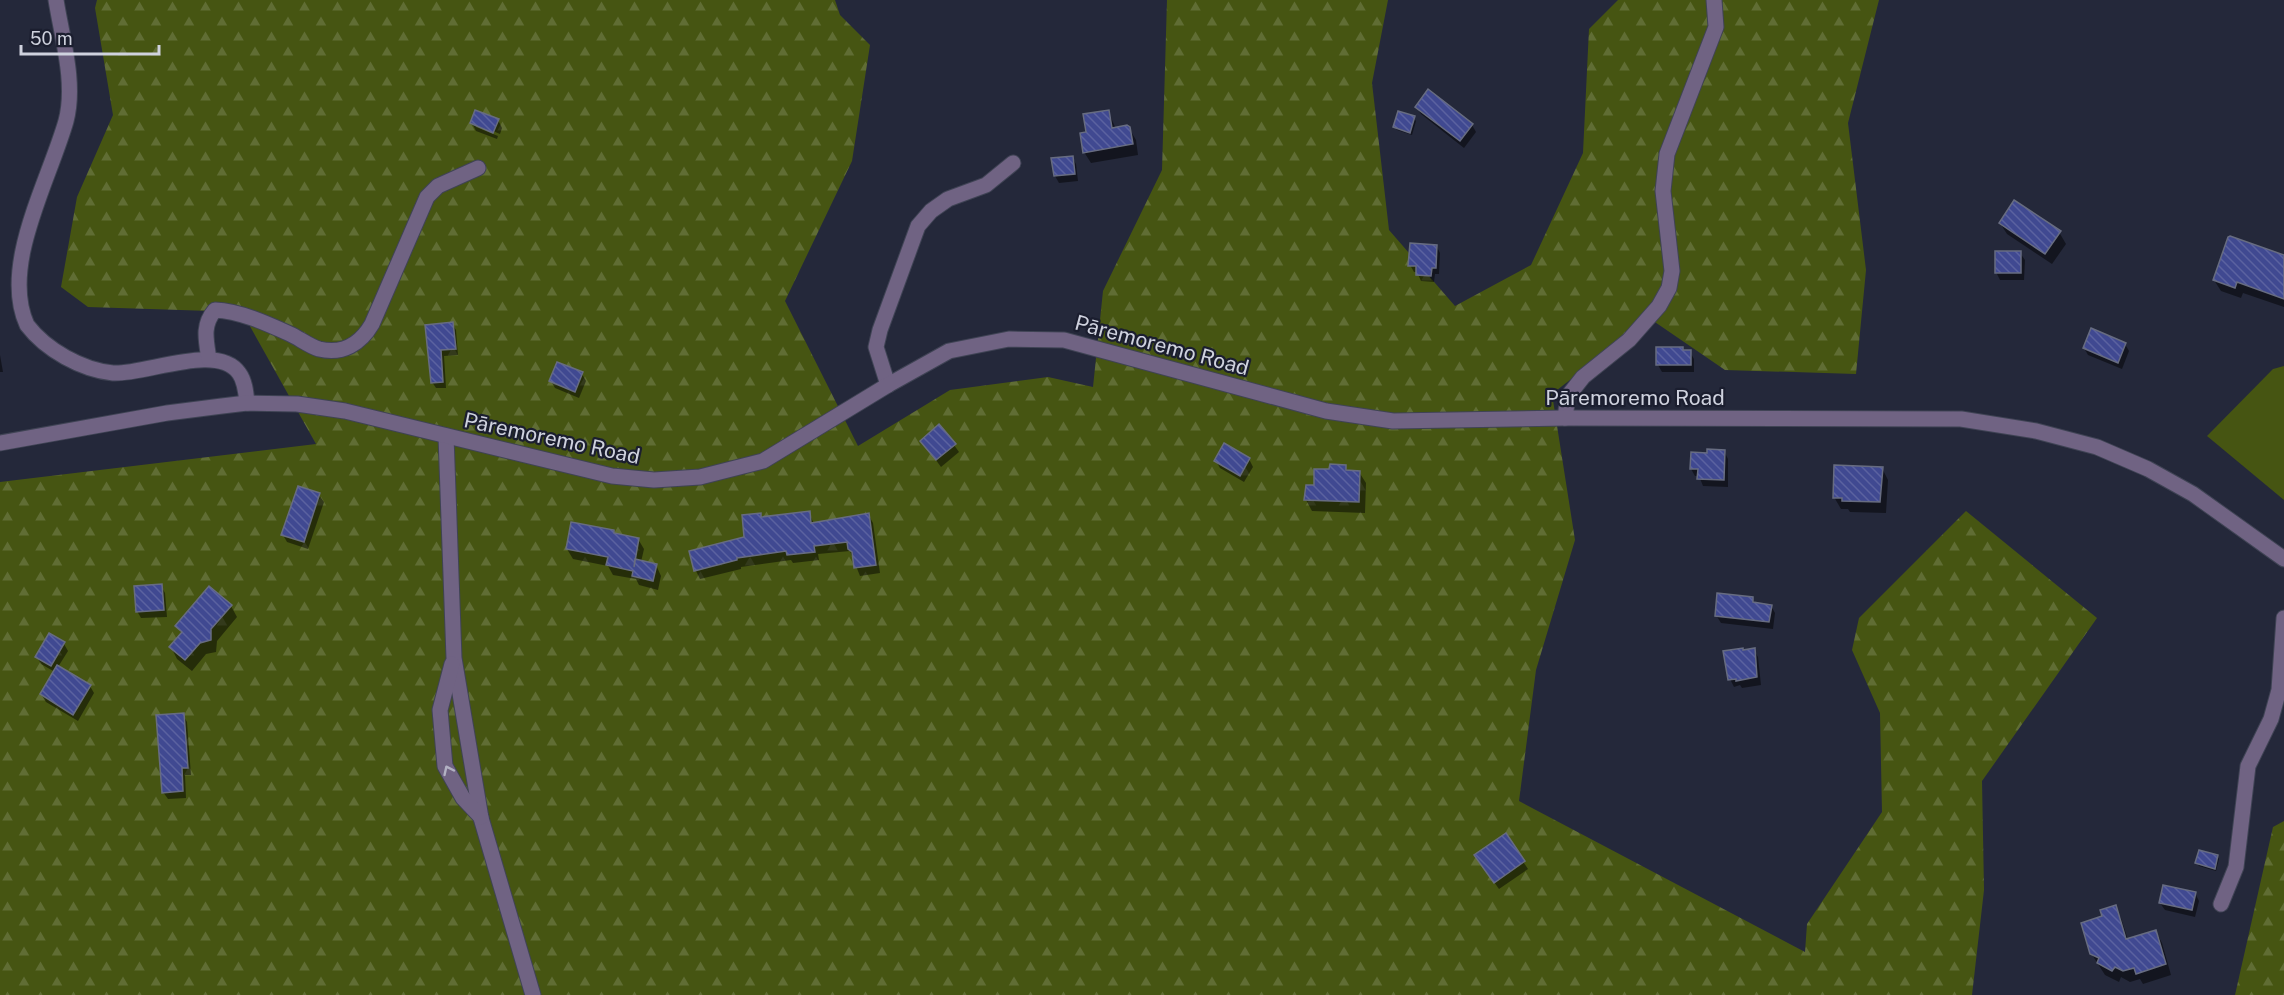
<svg xmlns="http://www.w3.org/2000/svg" width="2284" height="995" font-family="'Public Sans',sans-serif">
	<style>
		.green { fill: #465512 }
		.forest { fill: url(#forest-firs) }
		.shadow { fill: #0007 }
		.building { fill: url(#building-back-hatch); stroke: #676c81; stroke-width: 1.5 }
		.lines { fill: none; stroke-linecap: round; stroke-linejoin: round }
		.minor-casing { stroke: #3f4354; stroke-width: 17 }
		.minor { stroke: #706383; stroke-width: 15 }
		.oneway { stroke: #b2b1c3 }
		.labels { text-anchor: middle; dominant-baseline: central; stroke-width: 4.5; stroke-linejoin: round; paint-order: stroke }
		.street-label { font-size: 21px; fill: #cfd2de; stroke: #1b1e2f }
	</style>
	<defs>
		<pattern id="forest-firs" width="22" height="20" patternUnits="userSpaceOnUse" patternTransform="scale(1.5)"><rect width="22" height="20" fill="#465512"/><path d="M5 1l3.5 6h-7zM16 11l3.5 6h-7z" fill="#606d34"/></pattern>
		<pattern id="building-back-hatch" width="6" height="6" patternUnits="userSpaceOnUse" patternTransform="scale(1.5)"><rect width="6" height="6" fill="#404991"/><path d="M-1 5l2 2M0 0l6 6M5-1l2 2" fill="none" stroke="#5b62a0"/></pattern>
	</defs>
	<rect width="100%" height="100%" fill="#24283a"/>
	<!-- green -->
	<path class="green" d="M 2284,366 L 2284,500 L 2207,436 L 2273,369 Z"/>
	<!-- forest -->
	<g class="forest">
		<path d="M 97,0 L 835,0 L 840,15 L 870,45 L 852,161 L 785,301 L 858,446 L 950,390 L 1048,377 L 1093,387 L 1103,291 L 1162,170 L 1167,0 L 1388,0 L 1372,83 L 1389,230 L 1455,306 L 1531,265 L 1583,153 L 1589,29 L 1618,0 L 1879,0 L 1848,123 L 1866,270 L 1856,374 L 1725,370 L 1649,318 L 1552,394 L 1575,540 L 1536,670 L 1519,801 L 1805,952 L 1807,924 L 1882,812 L 1880,713 L 1852,650 L 1859,618 L 1966,511 L 2097,618 L 1982,781 L 1984,890 L 1972,995 L 0,995 L 0,482 L 316,444 L 242,312 L 88,307 L 61,287 L 77,197 L 113,115 L 95,8 Z"/>
		<path d="M 2284,821 L 2284,995 L 2235,995 L 2273,827 Z"/>
	</g>
	<!-- shadow -->
	<g class="shadow">
		<path d="M 1416,107 L 1472,125 L 1476,132 L 1464,148 L 1421,114 Z"/>
		<path d="M 1108,111 L 1116,129 L 1129,128 L 1136,140 L 1138,155 L 1091,163 L 1084,152 Z"/>
		<path d="M 1414,118 L 1416,121 L 1412,135 L 1397,130 L 1395,127 Z"/>
		<path d="M 498,120 L 502,128 L 500,134 L 476,124 L 476,127 L 498,136 L 497,139 L 476,131 L 472,123 Z"/>
		<path d="M 1072,157 L 1076,164 L 1078,181 L 1059,183 L 1055,176 Z"/>
		<path d="M 2000,223 L 2059,232 L 2066,244 L 2052,264 L 2007,234 Z"/>
		<path d="M 1437,247 L 1440,253 L 1439,274 L 1435,274 L 1434,282 L 1421,281 L 1417,272 L 1414,272 L 1410,265 Z"/>
		<path d="M 2020,253 L 2025,260 L 2024,280 L 2000,280 L 1996,272 Z"/>
		<path d="M 2284,256 L 2284,307 L 2243,293 L 2241,298 L 2221,291 L 2214,280 Z"/>
		<path d="M 452,324 L 456,330 L 458,355 L 444,356 L 446,388 L 436,388 L 432,382 L 427,326 Z"/>
		<path d="M 2125,344 L 2129,351 L 2122,369 L 2088,355 L 2084,348 Z"/>
		<path d="M 1682,348 L 1684,352 L 1690,352 L 1694,359 L 1694,372 L 1662,372 L 1658,365 Z"/>
		<path d="M 0,355 L 3,372 L 0,372 Z"/>
		<path d="M 582,374 L 586,381 L 579,398 L 555,388 L 551,381 Z"/>
		<path d="M 922,441 L 954,445 L 959,452 L 941,467 Z"/>
		<path d="M 1724,451 L 1728,459 L 1728,487 L 1703,486 L 1699,476 L 1695,476 L 1691,469 L 1708,455 Z"/>
		<path d="M 1249,459 L 1253,467 L 1244,482 L 1220,468 L 1216,461 Z"/>
		<path d="M 1345,466 L 1348,472 L 1359,472 L 1366,483 L 1365,513 L 1312,511 L 1306,500 L 1307,486 L 1315,487 Z"/>
		<path d="M 1882,468 L 1888,480 L 1886,513 L 1850,512 L 1848,509 L 1841,509 L 1834,497 Z"/>
		<path d="M 319,495 L 324,502 L 308,549 L 287,542 L 283,535 Z"/>
		<path d="M 809,513 L 814,524 L 868,514 L 873,523 L 880,573 L 860,576 L 850,551 L 818,554 L 819,560 L 793,563 L 791,560 L 741,567 L 741,569 L 700,579 L 696,571 L 691,552 L 745,538 L 760,515 L 762,518 Z"/>
		<path d="M 615,534 L 638,539 L 644,549 L 641,562 L 656,565 L 661,576 L 658,590 L 639,585 L 636,579 L 613,575 L 608,566 L 573,559 L 567,549 Z"/>
		<path d="M 161,586 L 165,593 L 167,617 L 141,618 L 137,611 Z"/>
		<path d="M 1752,598 L 1756,604 L 1771,606 L 1775,613 L 1773,629 L 1721,623 L 1716,615 Z"/>
		<path d="M 231,606 L 237,617 L 217,641 L 216,652 L 206,654 L 192,671 L 177,659 L 171,647 L 182,634 L 177,626 Z"/>
		<path d="M 64,644 L 68,651 L 58,667 L 90,686 L 94,693 L 78,721 L 46,702 L 41,694 L 55,672 L 41,664 L 37,657 Z"/>
		<path d="M 1754,650 L 1758,657 L 1761,685 L 1742,688 L 1740,685 L 1734,687 L 1730,679 L 1743,652 Z"/>
		<path d="M 183,715 L 187,722 L 191,775 L 185,775 L 186,798 L 168,799 L 163,792 Z"/>
		<path d="M 1505,835 L 1528,869 L 1499,889 L 1480,862 Z"/>
		<path d="M 2217,856 L 2219,859 L 2216,871 L 2199,866 L 2197,863 Z"/>
		<path d="M 2195,893 L 2199,901 L 2195,917 L 2165,910 L 2160,903 Z"/>
		<path d="M 2115,907 L 2121,918 L 2128,940 L 2156,932 L 2162,943 L 2171,975 L 2143,984 L 2140,979 L 2130,982 L 2121,977 L 2119,982 L 2105,975 L 2091,953 L 2104,917 Z"/>
	</g>
	<!-- building -->
	<g class="building">
		<path d="M 1428,89 L 1473,124 L 1460,141 L 1415,107 Z"/>
		<path d="M 475,110 L 499,119 L 493,133 L 470,123 Z"/>
		<path d="M 1109,110 L 1112,128 L 1127,125 L 1130,127 L 1133,144 L 1083,153 L 1080,133 L 1086,132 L 1083,114 Z"/>
		<path d="M 1398,111 L 1415,116 L 1410,133 L 1393,127 Z"/>
		<path d="M 1073,156 L 1075,174 L 1054,176 L 1051,158 Z"/>
		<path d="M 2014,200 L 2061,231 L 2045,254 L 1999,223 Z"/>
		<path d="M 2230,236 L 2284,255 L 2284,299 L 2237,282 L 2235,288 L 2213,280 L 2228,237 Z"/>
		<path d="M 1410,243 L 1437,245 L 1436,268 L 1432,268 L 1431,276 L 1416,275 L 1416,266 L 1408,266 Z"/>
		<rect x="1995" y="251" width="26" height="22"/>
		<path d="M 453,322 L 456,349 L 441,350 L 443,382 L 431,383 L 425,325 Z"/>
		<path d="M 2091,328 L 2126,343 L 2118,363 L 2083,348 Z"/>
		<path d="M 1656,347 L 1683,347 L 1683,350 L 1691,350 L 1691,365 L 1656,365 Z"/>
		<path d="M 557,362 L 583,372 L 575,392 L 549,381 Z"/>
		<path d="M 939,424 L 956,444 L 936,460 L 920,441 Z"/>
		<path d="M 1224,443 L 1250,458 L 1240,476 L 1214,461 Z"/>
		<path d="M 1707,449 L 1725,450 L 1724,480 L 1697,479 L 1698,469 L 1690,469 L 1691,452 L 1707,453 Z"/>
		<path d="M 1330,464 L 1346,465 L 1346,470 L 1360,471 L 1359,502 L 1304,500 L 1306,485 L 1314,485 L 1314,469 L 1329,469 Z"/>
		<path d="M 1834,465 L 1883,467 L 1880,502 L 1842,501 L 1842,498 L 1833,498 Z"/>
		<path d="M 298,486 L 320,493 L 304,542 L 281,535 Z"/>
		<path d="M 810,511 L 811,523 L 869,513 L 876,565 L 854,568 L 852,552 L 848,549 L 847,542 L 814,546 L 815,552 L 787,555 L 786,551 L 737,558 L 737,560 L 694,571 L 689,551 L 744,537 L 742,515 L 761,513 L 761,517 Z"/>
		<path d="M 571,522 L 614,530 L 614,533 L 639,538 L 634,567 L 635,559 L 657,564 L 653,581 L 632,576 L 633,571 L 606,565 L 608,557 L 566,549 Z"/>
		<path d="M 162,584 L 164,610 L 136,612 L 134,586 Z"/>
		<path d="M 209,586 L 232,605 L 211,629 L 211,640 L 200,643 L 185,660 L 169,647 L 182,632 L 175,626 Z"/>
		<path d="M 1717,593 L 1753,597 L 1753,602 L 1772,605 L 1769,622 L 1715,616 Z"/>
		<path d="M 49,633 L 65,642 L 51,666 L 35,657 Z"/>
		<path d="M 1743,648 L 1743,650 L 1755,648 L 1757,677 L 1736,681 L 1736,679 L 1728,680 L 1723,651 Z"/>
		<path d="M 57,665 L 91,685 L 73,715 L 40,694 Z"/>
		<path d="M 184,713 L 188,768 L 182,768 L 183,791 L 162,793 L 156,715 Z"/>
		<path d="M 1506,833 L 1525,861 L 1494,883 L 1474,855 Z"/>
		<path d="M 2199,850 L 2218,855 L 2215,869 L 2195,863 Z"/>
		<path d="M 2163,885 L 2196,892 L 2192,910 L 2159,903 Z"/>
		<path d="M 2116,905 L 2126,939 L 2156,930 L 2166,964 L 2136,974 L 2134,968 L 2123,971 L 2115,967 L 2112,971 L 2097,963 L 2099,958 L 2090,954 L 2081,923 L 2102,916 L 2100,910 Z"/>
	</g>
	<g class="lines">
		<defs>
			<g id="minor">
				<path d="M 56,0 C 62,38 76,83 66,121 C 49,181 0,266 27,325 C 46,350 82,370 113,373 C 145,375 218,342 239,373 C 245,381 246,393 247,403"/>
				<path d="M 209,359 C 206,340 202,325 215,310 C 240,311 268,324 290,334 C 299,338 309,346 319,349 C 343,355 361,343 372,324 L 427,197 L 438,186 L 478,168"/>
				<path d="M 888,385 L 876,347 L 880,330 L 918,226 L 931,211 L 948,199 L 986,185 L 1013,163"/>
				<path d="M 1565,418 L 1568,396 L 1583,377 L 1629,340 L 1659,306 L 1669,288 L 1672,271 L 1663,191 L 1667,154 L 1716,27 L 1714,0"/>
				<path d="M 446,436 L 454,658 L 481,818 L 533,995"/>
				<path d="M 0,443 L 167,413 L 222,406 L 247,403 L 297,404 L 345,411 L 612,476 L 654,480 L 700,477 L 763,461 L 888,385 L 949,351 L 1009,339 L 1064,340 L 1326,411 L 1393,421 L 1565,418 L 1961,419 L 2036,431 L 2097,447 L 2148,469 L 2193,494 L 2284,559"/>
				<path d="M 452,664 L 440,710 L 445,766 L 463,798 L 481,817"/>
				<path d="M 2221,904 L 2236,867 L 2248,766 L 2271,719 L 2279,690 L 2284,618"/>
			</g>
		</defs>
		<!-- minor casing -->
		<use href="#minor" class="minor-casing"/>
		<!-- minor -->
		<use href="#minor" class="minor"/>
	</g>
	<!-- one-way arrows -->
	<defs><path id="oneway-chevron" d="M-2-3.5L2.5 0L-2 3.5" fill="none" stroke-width="1.6" stroke-linecap="round" stroke-linejoin="round" transform="scale(1.5)"/></defs>
	<use class="oneway" href="#oneway-chevron" transform="translate(448 770) rotate(-115)"/>
	<g class="labels">
		<!-- street labels -->
		<g class="street-label">
			<text transform="translate(1162 345) rotate(15)">Pāremoremo Road</text>
			<text x="1635" y="397">Pāremoremo Road</text>
			<text transform="translate(552 438) rotate(12)">Pāremoremo Road</text>
		</g>
	</g>
	<!-- scale -->
	<path d="M21 45v9h138v-9" fill="none" stroke="#cfd2de" stroke-width="3"/>
	<text x="30" y="45" font-size="18" fill="#cfd2de" stroke="#1b1e2f" stroke-width="4.5" paint-order="stroke">50 m</text>
</svg>
